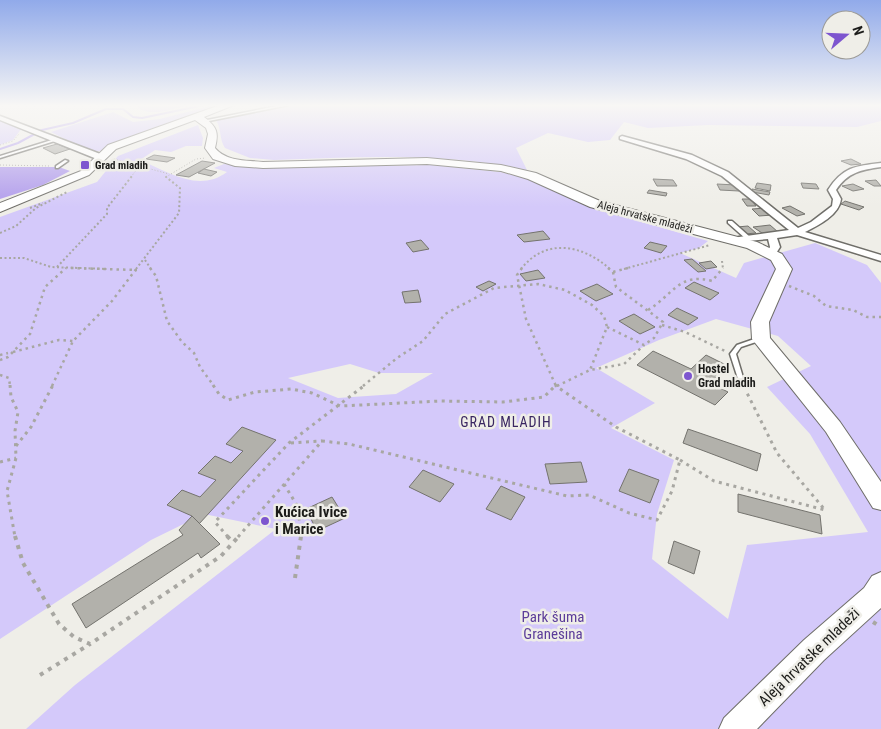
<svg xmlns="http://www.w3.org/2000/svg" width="881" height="729" font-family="'Roboto Condensed',sans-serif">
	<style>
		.green { fill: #d4c9fa; fill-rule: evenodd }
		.water { fill: #b09bec }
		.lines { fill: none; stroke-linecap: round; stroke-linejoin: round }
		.stream { stroke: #b09bec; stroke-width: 2 }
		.building { fill: #b2b1ab; stroke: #74736e }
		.lane-casing { stroke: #6f6e69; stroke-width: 3 }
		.street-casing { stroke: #6f6e69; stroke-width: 3 }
		.secondary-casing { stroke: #6f6e69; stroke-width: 2 }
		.path-far4 { stroke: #a8a7a2; stroke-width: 1; stroke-dasharray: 1 2; stroke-linecap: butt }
		.path-far3 { stroke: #a8a7a2; stroke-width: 2; stroke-dasharray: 2 2.5; stroke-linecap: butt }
		.path-far2 { stroke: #a8a7a2; stroke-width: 2.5; stroke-dasharray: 2.5 4; stroke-linecap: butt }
		.path-far1 { stroke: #a8a7a2; stroke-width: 3; stroke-dasharray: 3 4.5; stroke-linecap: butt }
		.path { stroke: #a8a7a2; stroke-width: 4; stroke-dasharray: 4 5.5; stroke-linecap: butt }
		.lane { fill: #fff; fill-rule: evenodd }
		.street { fill: #fff; fill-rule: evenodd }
		.secondary { fill: #fff; fill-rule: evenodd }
		.poi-dot { fill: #7d55cf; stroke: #efeee8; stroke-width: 2 }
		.labels { text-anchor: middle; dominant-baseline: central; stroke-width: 5; stroke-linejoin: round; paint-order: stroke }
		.far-poi-label { font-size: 11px; font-weight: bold; fill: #1c1c1a; stroke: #efeee8; text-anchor: start }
		.far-street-label { font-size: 11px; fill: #1c1c1a; stroke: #efeee8 }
		.poi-label { font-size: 12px; font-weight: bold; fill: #1c1c1a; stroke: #efeee8; text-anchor: start }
		.neighbourhood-label { font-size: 14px; letter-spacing: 1px; fill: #392661; stroke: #efeee8 }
		.near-poi-label { font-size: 15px; font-weight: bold; fill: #1c1c1a; stroke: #efeee8; text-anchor: start }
		.near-park-label { font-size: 15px; fill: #5c3d9a; stroke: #efeee8 }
		.near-street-label { font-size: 15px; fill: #1c1c1a; stroke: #efeee8 }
	</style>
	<rect width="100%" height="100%" fill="#efeee8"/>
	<!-- green -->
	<g class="green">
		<path d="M 140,105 L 188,105 C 174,109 152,117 138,108 Z"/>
		<path d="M 214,105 L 225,105 L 119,142 L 100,151 L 89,151 L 51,132 L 113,112 L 133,122 L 160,119 Z"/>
		<path d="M 311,105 L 881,105 L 881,121 L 857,127 L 708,125 L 648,128 L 624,122 L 610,140 L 588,142 L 548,133 L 516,148 L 527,170 C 444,152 359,157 274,160 L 250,158 L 225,148 C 219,139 222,130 216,120 L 278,107 Z"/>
		<path d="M 0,120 L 22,128 L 13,140 L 0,145 Z"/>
		<path d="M 198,125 L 203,138 L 202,146 L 186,146 L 171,152 L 155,150 L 140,160 C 168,172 199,193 227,172 L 214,168 L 224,164 L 264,168 L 432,165 L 500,172 L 528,178 L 610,213 L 708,241 L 699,248 L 680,253 L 736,278 L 744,263 L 815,243 L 867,265 L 881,283 L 881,729 L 26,729 L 75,685 L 276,529 L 204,514 L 151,540 L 0,639 L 0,217 L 97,182 L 118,156 ZM 716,319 L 778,336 L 811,366 L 767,387 L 810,434 L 868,532 L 747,545 L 728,619 L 652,559 L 657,514 L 674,460 L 611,428 L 655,403 L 596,368 L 659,340 ZM 350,364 L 379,373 L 433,373 L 396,394 L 338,398 L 288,378 Z"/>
	</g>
	<!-- water -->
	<path class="water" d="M 0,167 L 59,167 L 70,171 L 43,185 L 0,199 Z"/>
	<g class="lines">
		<!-- stream -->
		<path class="stream" d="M 0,149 L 18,143 L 42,130 L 73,123 L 106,109 L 123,109 L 133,117 L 142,118 L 204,105"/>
	</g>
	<!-- building -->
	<g class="building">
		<path d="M 57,144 L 70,149 L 55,154 L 43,148 Z"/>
		<path d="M 154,155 L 175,158 L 167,162 L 146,159 Z"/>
		<path d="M 851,159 L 861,164 L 851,165 L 841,161 Z"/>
		<path d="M 202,161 L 215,163 L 189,177 L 176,175 Z"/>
		<path d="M 204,169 L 217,172 L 211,176 L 198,173 Z"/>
		<path d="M 653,179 L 673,180 L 677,186 L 657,186 Z"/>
		<path d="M 876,180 L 881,186 L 874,186 L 865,181 Z"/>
		<path d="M 757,183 L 771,185 L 770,191 L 755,188 Z"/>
		<path d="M 801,183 L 816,184 L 819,189 L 803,188 Z"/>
		<path d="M 717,184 L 736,185 L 739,191 L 720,190 Z"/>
		<path d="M 853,184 L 864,189 L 853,191 L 842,186 Z"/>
		<path d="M 752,189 L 770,192 L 769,195 L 752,192 Z"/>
		<path d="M 649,190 L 667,193 L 666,196 L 647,193 Z"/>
		<path d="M 742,199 L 751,199 L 756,206 L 747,206 Z"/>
		<path d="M 845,201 L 864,207 L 859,210 L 841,204 Z"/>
		<path d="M 790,206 L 805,214 L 797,216 L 782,208 Z"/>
		<path d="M 766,208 L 773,215 L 759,216 L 752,209 Z"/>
		<path d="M 770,225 L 778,232 L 762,233 L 753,227 Z"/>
		<path d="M 748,226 L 756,233 L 745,234 L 737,227 Z"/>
		<path d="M 543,231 L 550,239 L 524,242 L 517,235 Z"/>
		<path d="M 421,240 L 429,249 L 413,252 L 406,243 Z"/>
		<path d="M 650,242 L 667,246 L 661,253 L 644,248 Z"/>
		<path d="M 692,259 L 706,271 L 698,272 L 684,260 Z"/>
		<path d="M 711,261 L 717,267 L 706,269 L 699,263 Z"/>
		<path d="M 538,270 L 545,278 L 526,281 L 520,274 Z"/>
		<path d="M 489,281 L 496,284 L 483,291 L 476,287 Z"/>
		<path d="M 694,282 L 719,293 L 710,300 L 685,288 Z"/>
		<path d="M 597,284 L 613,294 L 596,301 L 580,291 Z"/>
		<path d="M 418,290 L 421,302 L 405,303 L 402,292 Z"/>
		<path d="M 677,308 L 698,318 L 688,325 L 668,315 Z"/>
		<path d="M 634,314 L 655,327 L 640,334 L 619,321 Z"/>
		<path d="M 653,351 L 691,369 L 706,355 L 728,366 L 710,383 L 728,392 L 715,405 L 637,365 Z"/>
		<path d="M 242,427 L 276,440 L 199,524 L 192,516 L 167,505 L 182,490 L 200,497 L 216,480 L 198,473 L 215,456 L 231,463 L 243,451 L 226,444 Z"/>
		<path d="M 688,429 L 761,454 L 757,471 L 683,443 Z"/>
		<path d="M 581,462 L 587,482 L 550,484 L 545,464 Z"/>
		<path d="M 629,469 L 659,480 L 650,503 L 619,491 Z"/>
		<path d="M 423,470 L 454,484 L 440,502 L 409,487 Z"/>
		<path d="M 501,486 L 525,497 L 511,520 L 486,509 Z"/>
		<path d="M 738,494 L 820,515 L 822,534 L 738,512 Z"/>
		<path d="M 332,497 L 345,518 L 317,531 L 306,509 Z"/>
		<path d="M 192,516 L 220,544 L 201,558 L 198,553 L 86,628 L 72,604 L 183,535 L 179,530 Z"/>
		<path d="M 674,541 L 700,551 L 694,574 L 668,563 Z"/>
	</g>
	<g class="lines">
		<defs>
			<g id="lane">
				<path d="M 282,105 L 289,105 L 204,122 L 202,121 Z"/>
				<path d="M 55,139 L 58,140 L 0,158 L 0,156 Z"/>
				<path d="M 65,160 L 68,161 L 58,168 L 56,168 L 56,166 Z"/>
				<path d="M 728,221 L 732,221 L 750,237 L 750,239 L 746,239 L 728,223 Z"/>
				<path d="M 760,337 L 762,338 L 763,339 L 762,340 L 741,347 L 736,354 L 745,384 L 742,386 L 740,385 L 730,354 L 737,345 Z"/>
			</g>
			<g id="street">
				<path d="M 0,116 L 103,155 L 104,157 L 97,159 L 0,120 Z"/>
				<path d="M 622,136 L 692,155 L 728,172 L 798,228 L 811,222 L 832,206 L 833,199 L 828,190 C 843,167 855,166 881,163 L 881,167 C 861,170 848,172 836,190 L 841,199 C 839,215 819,225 805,232 L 881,255 L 881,261 L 797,235 L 777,238 L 780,247 L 775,255 L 772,256 L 767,253 L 770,247 L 768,239 L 736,242 L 736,238 L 739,237 L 789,230 L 722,176 L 686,159 L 620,139 L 620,137 Z"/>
			</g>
			<g id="secondary">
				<path d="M 220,105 L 234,105 L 204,117 C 217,127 219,132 215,148 C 227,162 246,160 263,162 L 427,158 L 501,165 L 536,173 L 600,201 L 757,242 L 782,254 L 792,269 L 769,322 L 770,338 L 840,422 L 881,482 L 881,510 L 873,508 L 826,432 L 752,339 L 751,322 L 776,269 L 771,260 L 747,248 L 590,207 L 528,179 L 501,171 L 427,164 L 263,168 L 235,166 L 213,159 L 205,148 L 208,134 L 206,128 L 195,120 L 116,149 L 89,175 L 0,212 L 0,203 L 81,171 L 108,145 Z"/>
				<path d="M 881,572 L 881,608 L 824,660 L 757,729 L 719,729 L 724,718 L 804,640 L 864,588 L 872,576 Z"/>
			</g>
		</defs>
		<!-- lane casing -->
		<use href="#lane" class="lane-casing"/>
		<!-- street casing -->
		<use href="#street" class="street-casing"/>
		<!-- secondary casing -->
		<use href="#secondary" class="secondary-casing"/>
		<!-- path-far4 -->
		<g class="path-far4">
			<path d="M 0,145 L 13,141 L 19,134"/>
			<path d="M 114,159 L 169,174"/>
			<path d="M 0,165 L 51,166"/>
			<path d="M 131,177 L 140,165"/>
			<path d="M 166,177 L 196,159 L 206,158"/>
		</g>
		<!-- path-far3 -->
		<g class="path-far3">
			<path d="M 30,208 L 43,203"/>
			<path d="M 0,233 L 16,226 L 36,208 L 67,192"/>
			<path d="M 0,258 L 24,258 L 51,267 L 107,269"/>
			<path d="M 145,260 L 151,269"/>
			<path d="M 722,261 L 723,269"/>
			<path d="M 57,267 L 107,214 L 107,208 L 132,176"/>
			<path d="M 136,269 L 179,213 L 180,188 L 166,177 L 168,176"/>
			<path d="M 521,269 C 546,237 583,245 610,269"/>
			<path d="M 624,269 L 710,245"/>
		</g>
		<!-- path-far2 -->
		<g class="path-far2">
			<path d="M 71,268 L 137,270"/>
			<path d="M 150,268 L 156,276 L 167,321 L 182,342 L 194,353 L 200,367 L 214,386"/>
			<path d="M 522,268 L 517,275 L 526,319 L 556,386"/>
			<path d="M 608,268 L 613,272 L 628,268"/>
			<path d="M 789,286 L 814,296 L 826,306 L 853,310 L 867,317 L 881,317"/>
			<path d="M 648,310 C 673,295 679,272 712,281 L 723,268"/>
			<path d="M 662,325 L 685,332 L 725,351"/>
			<path d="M 607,327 L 644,345 L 654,338 L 663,322 L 616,287 L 613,272"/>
			<path d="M 13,352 L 59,340 L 73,341"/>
			<path d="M 0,355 L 8,353"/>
			<path d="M 0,360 L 8,357 L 30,334 L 45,287 L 66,268"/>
			<path d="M 0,375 L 9,378 L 10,386"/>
			<path d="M 52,386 L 73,341 L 112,301 L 137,268"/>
			<path d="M 363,386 L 397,358 L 423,341 L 445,314 L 494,288 L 538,284 L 565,290 L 592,305 L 604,316 L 607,327 L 590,370"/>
			<path d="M 557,386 L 590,370 L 624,364 L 644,345"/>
		</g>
		<!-- path-far1 -->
		<g class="path-far1">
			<path d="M 10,385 L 11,397 L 18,412 L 15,431 L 16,458 L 7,491 L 15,537"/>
			<path d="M 213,385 L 219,394 L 228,400 L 255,392 L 291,389 L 312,393 L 340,406 L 440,401 L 503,402 L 544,397 L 556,385"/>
			<path d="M 291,443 L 322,441"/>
			<path d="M 16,446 L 31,427 L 53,385"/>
			<path d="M 680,460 L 714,481 L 825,510 L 777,453 L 746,391"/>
			<path d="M 0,462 L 16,458"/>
			<path d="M 284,484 L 298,507 L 301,537"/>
			<path d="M 228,537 L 215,522 L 289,443 L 365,385"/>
			<path d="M 238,537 L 322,441 L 349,444 L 567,496 L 589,495 L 629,513 L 657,520 L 672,491 L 680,460 L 616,427 L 556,386 L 558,385"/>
		</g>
		<!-- path -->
		<g class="path">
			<path d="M 15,536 L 23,563 L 59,624 L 74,637 L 90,644 L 221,556 L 239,536"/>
			<path d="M 227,536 L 233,542"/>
			<path d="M 295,578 L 301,536"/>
			<path d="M 873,622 L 881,627"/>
			<path d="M 40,675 L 90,644"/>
		</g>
		<!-- lane -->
		<use href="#lane" class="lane"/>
		<!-- street -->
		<use href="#street" class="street"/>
		<!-- secondary -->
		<use href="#secondary" class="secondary"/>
	</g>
	<!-- sky -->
	<linearGradient id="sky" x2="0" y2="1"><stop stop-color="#91aaea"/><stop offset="0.51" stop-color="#f8f7f5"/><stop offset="1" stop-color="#f8f7f5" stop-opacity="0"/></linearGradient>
	<rect width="881" height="207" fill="url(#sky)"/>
	<!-- markers -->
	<g class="poi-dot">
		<rect x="80" y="160" width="10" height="10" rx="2.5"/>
		<circle cx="688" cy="376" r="5"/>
		<circle cx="265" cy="521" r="5"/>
	</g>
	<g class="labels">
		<!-- far-poi labels -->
		<g class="far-poi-label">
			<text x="95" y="165">Grad mladih</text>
		</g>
		<!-- far-street labels -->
		<g class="far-street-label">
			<text transform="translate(645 217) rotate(15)">Aleja hrvatske mladeži</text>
		</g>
		<!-- poi labels -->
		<g class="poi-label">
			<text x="698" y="369">Hostel<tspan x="698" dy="14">Grad mladih</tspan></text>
		</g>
		<!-- neighbourhood labels -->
		<g class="neighbourhood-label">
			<text x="506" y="422">GRAD MLADIH</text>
		</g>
		<!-- near-poi labels -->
		<g class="near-poi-label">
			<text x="275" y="512">Kućica Ivice<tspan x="275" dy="17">i Marice</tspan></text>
		</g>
		<!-- near-park labels -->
		<g class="near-park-label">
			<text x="553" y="617">Park šuma<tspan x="553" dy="17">Granešina</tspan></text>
		</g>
		<!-- near-street labels -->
		<g class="near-street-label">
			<text transform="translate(809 657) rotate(-44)">Aleja hrvatske mladeži</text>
		</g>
	</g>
	<!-- north arrow -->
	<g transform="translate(846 35) rotate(71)"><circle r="24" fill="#efeee8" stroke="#9b9a96"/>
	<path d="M0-4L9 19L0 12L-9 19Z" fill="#7d55cf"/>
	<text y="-8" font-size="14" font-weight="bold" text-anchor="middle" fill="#1c1c1a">N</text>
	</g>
</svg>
